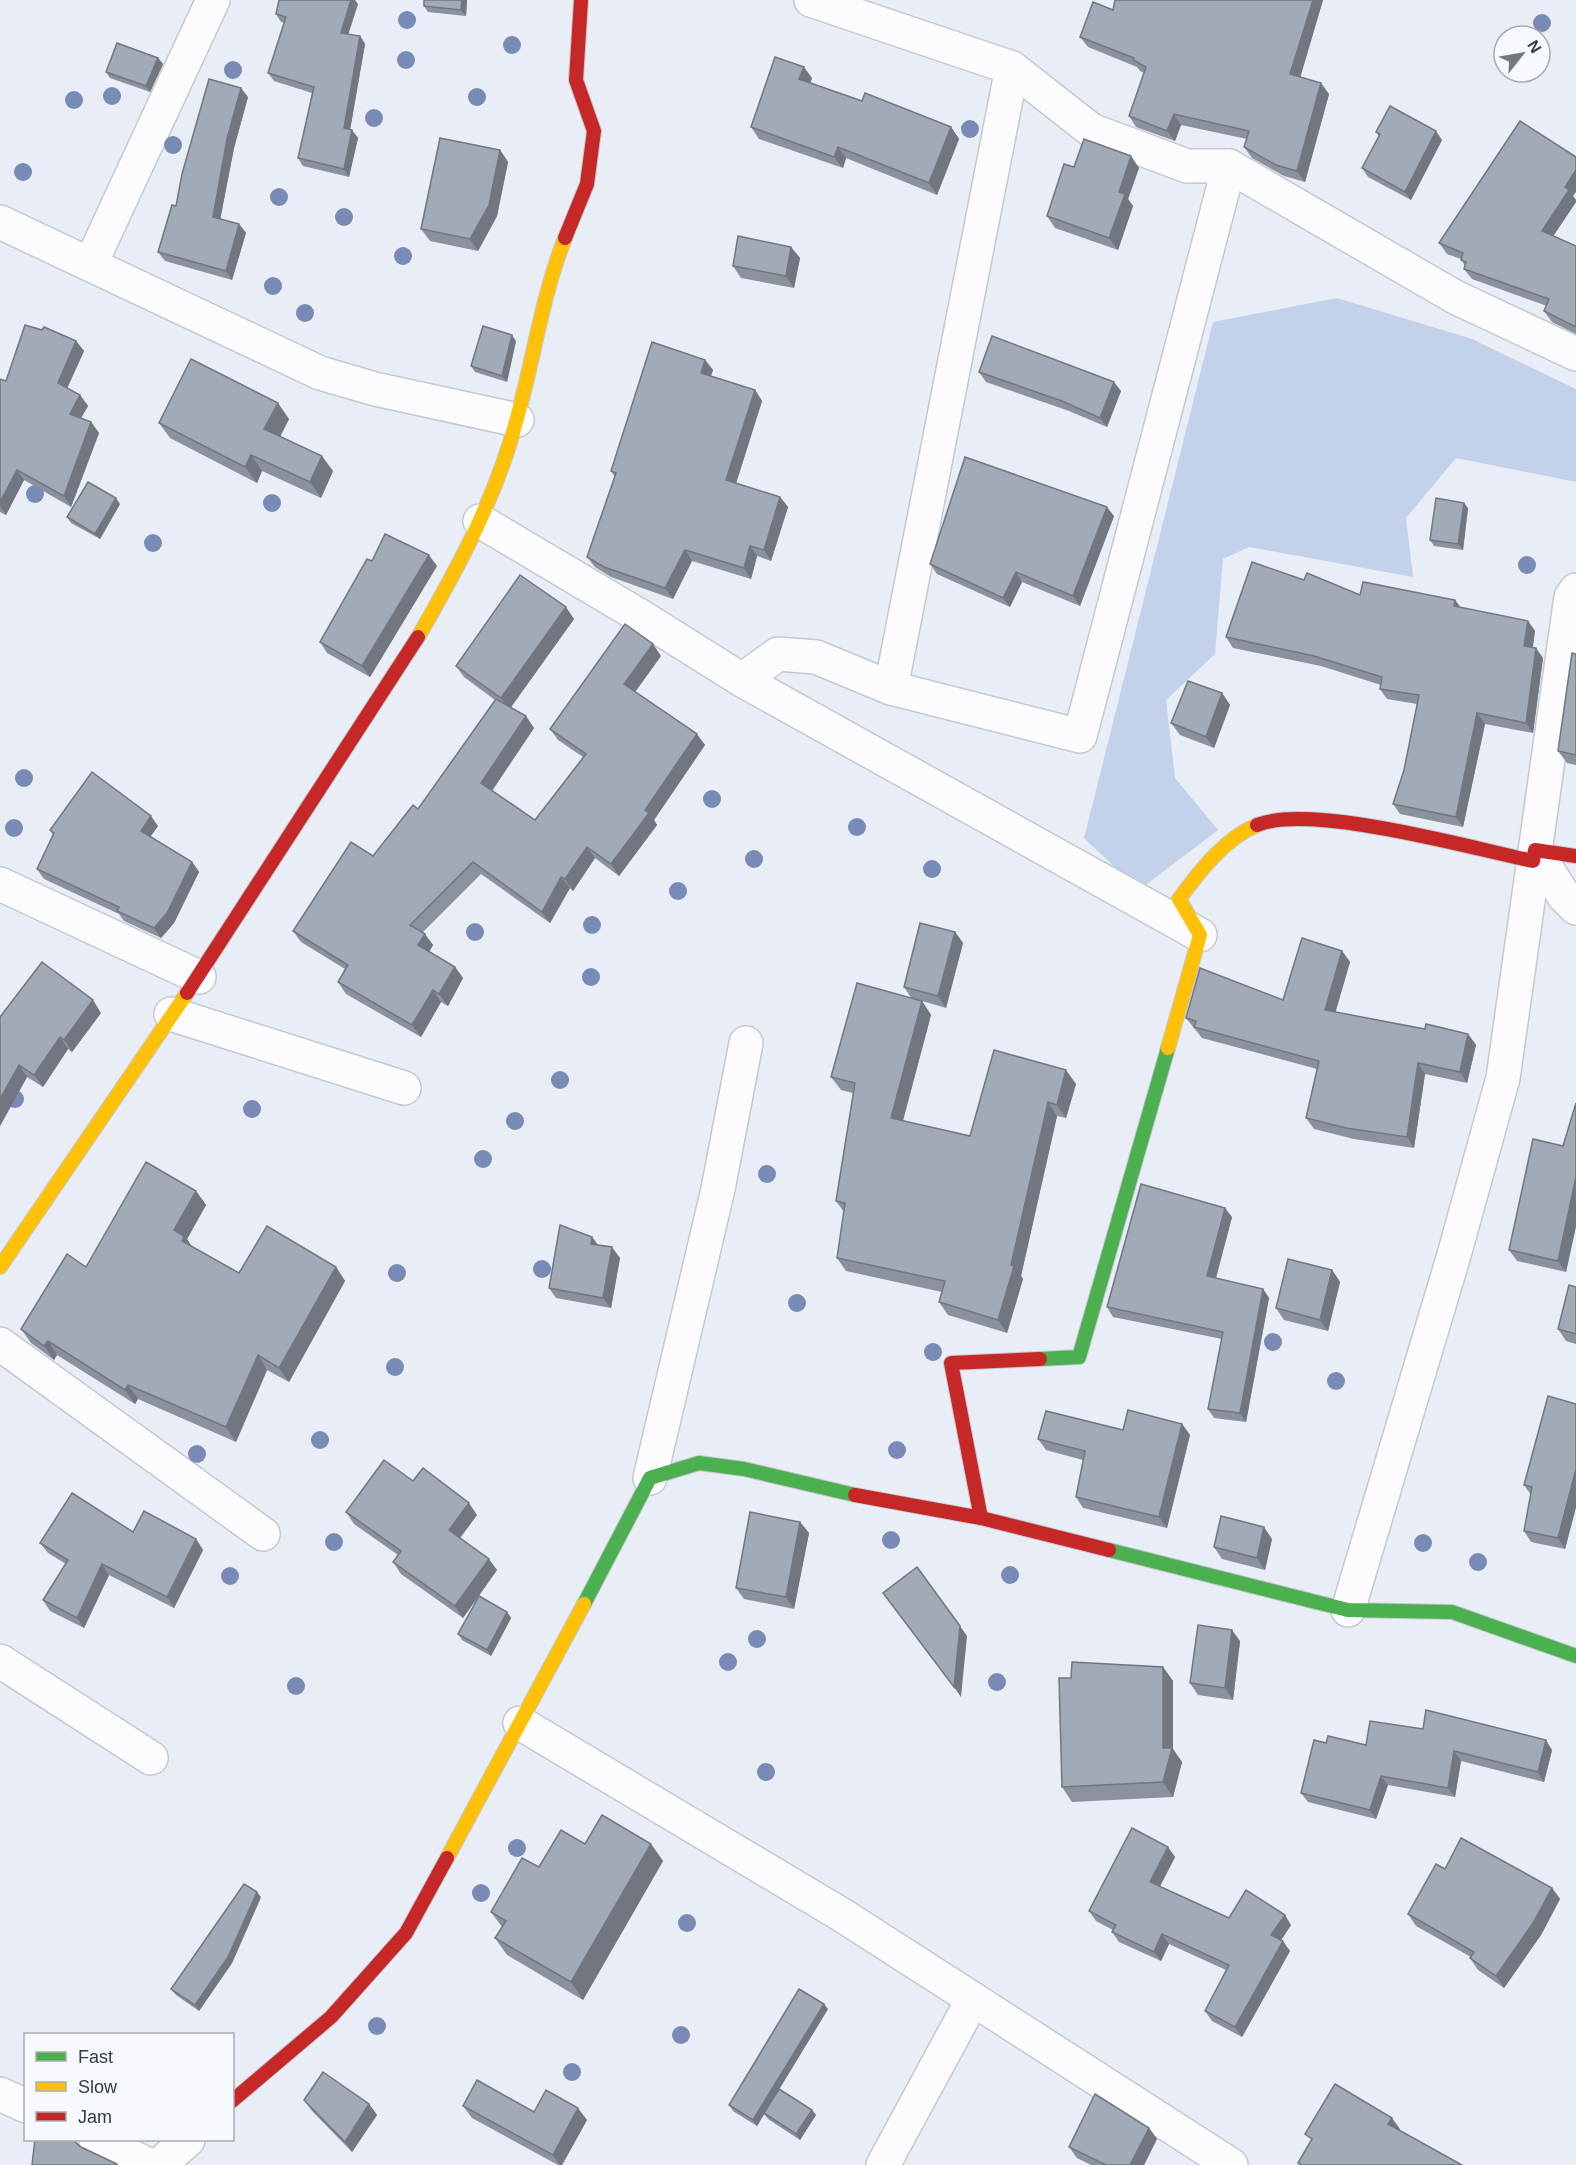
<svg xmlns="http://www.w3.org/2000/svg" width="1576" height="2165" font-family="Arial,sans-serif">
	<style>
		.green { fill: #c3d1eb }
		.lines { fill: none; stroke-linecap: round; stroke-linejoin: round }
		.street-casing { stroke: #c4c9d1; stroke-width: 36 }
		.fast-casing { stroke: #c4c9d1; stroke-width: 16 }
		.slow-casing { stroke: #c4c9d1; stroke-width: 16 }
		.jam-casing { stroke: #c4c9d1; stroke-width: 16 }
		.street { stroke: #fcfcfe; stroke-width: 33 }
		.fast { stroke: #4caf50; stroke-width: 14 }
		.slow { stroke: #ffc107; stroke-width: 14 }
		.jam { stroke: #c62828; stroke-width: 14 }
		.tree { fill: #778bb6 }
		.wall { fill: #8b919d }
		.shaded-wall { fill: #717680 }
		.building { fill: #a2a9b7; stroke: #717680; stroke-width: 1.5 }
	</style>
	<rect width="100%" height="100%" fill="#e9edf5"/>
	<!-- green -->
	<path class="green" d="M 1337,298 L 1472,339 L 1576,389 L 1576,482 L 1456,458 L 1406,518 L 1413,577 L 1249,547 L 1223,559 L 1215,654 L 1166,700 L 1175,778 L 1218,830 L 1139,890 L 1084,838 L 1213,322 Z"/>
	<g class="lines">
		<defs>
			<g id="street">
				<path d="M 811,0 L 1012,68 L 1091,130 L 1187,166 L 1229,166"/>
				<path d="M 0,222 L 320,373 L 375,389 L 517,420"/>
				<path d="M 91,263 L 213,0"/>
				<path d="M 480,521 L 640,616 L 742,680 L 1200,935"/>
				<path d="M 742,680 L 778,654 L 816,657 L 891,688 L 1012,68"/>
				<path d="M 891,688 L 1080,736 L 1229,166 L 1455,297 L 1576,354"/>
				<path d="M 1535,850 L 1564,896 L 1576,908"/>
				<path d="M 0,884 L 199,977"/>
				<path d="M 171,1014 L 404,1088"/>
				<path d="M 0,1344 L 263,1534"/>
				<path d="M 650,1478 L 718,1189 L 746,1043"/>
				<path d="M 1348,1610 L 1454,1255 L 1503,1078 L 1571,597 L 1576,590"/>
				<path d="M 0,1661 L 151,1758"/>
				<path d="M 520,1723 L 842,1915 L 1231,2165"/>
				<path d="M 0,2094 L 26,2106"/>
				<path d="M 96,2140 L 149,2165"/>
				<path d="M 159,2165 L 188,2140"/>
				<path d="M 883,2165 L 973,1999"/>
			</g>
			<g id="fast">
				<path d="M 1040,1359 L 1079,1357 L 1168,1048"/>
				<path d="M 1109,1550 L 1348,1610 L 1452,1612 L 1576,1656"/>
				<path d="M 584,1604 L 650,1478 L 699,1463 L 744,1469 L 855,1495"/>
			</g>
			<g id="slow">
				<path d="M 418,637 C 458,568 497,496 517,418 C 534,358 542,296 565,238"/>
				<path d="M 1168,1048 L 1200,935 L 1179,899 C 1200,871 1224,839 1257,825"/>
				<path d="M 0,1267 L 187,993"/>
				<path d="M 447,1858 L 584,1604"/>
			</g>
			<g id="jam">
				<path d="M 565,238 L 587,184 L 594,131 L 576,80 L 581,0"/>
				<path d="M 1257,825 C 1311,803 1471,848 1533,861 L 1535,850 L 1576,856"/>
				<path d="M 187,993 L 418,637"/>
				<path d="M 855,1495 L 981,1518 L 1109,1550"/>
				<path d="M 981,1518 L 951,1363 L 1040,1359"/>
				<path d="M 232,2101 L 331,2017 L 406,1933 L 447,1858"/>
			</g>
		</defs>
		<!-- street casing -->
		<use href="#street" class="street-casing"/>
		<!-- fast casing -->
		<use href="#fast" class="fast-casing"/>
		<!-- slow casing -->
		<use href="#slow" class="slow-casing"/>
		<!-- jam casing -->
		<use href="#jam" class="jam-casing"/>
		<!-- street -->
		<use href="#street" class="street"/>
		<!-- fast -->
		<use href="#fast" class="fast"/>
		<!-- slow -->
		<use href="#slow" class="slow"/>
		<!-- jam -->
		<use href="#jam" class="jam"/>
	</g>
	<!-- trees -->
	<g class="tree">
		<circle cx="407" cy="20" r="9"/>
		<circle cx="1542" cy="23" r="9"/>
		<circle cx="512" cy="45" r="9"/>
		<circle cx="406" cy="60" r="9"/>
		<circle cx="233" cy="70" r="9"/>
		<circle cx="112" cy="96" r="9"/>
		<circle cx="477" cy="97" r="9"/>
		<circle cx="74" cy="100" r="9"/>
		<circle cx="374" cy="118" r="9"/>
		<circle cx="970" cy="129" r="9"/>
		<circle cx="173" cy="145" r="9"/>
		<circle cx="23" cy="172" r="9"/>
		<circle cx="279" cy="197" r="9"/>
		<circle cx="344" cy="217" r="9"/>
		<circle cx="403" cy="256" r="9"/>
		<circle cx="273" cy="286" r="9"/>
		<circle cx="305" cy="313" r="9"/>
		<circle cx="35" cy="494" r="9"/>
		<circle cx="272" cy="503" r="9"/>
		<circle cx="153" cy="543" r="9"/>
		<circle cx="1527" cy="565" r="9"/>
		<circle cx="24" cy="778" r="9"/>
		<circle cx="712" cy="799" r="9"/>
		<circle cx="857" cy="827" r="9"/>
		<circle cx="14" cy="828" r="9"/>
		<circle cx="754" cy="859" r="9"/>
		<circle cx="932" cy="869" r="9"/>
		<circle cx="678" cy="891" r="9"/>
		<circle cx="592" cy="925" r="9"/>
		<circle cx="475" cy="932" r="9"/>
		<circle cx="591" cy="977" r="9"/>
		<circle cx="560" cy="1080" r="9"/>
		<circle cx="15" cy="1099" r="9"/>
		<circle cx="252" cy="1109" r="9"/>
		<circle cx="515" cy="1121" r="9"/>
		<circle cx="483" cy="1159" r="9"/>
		<circle cx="767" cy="1174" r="9"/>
		<circle cx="542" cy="1269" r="9"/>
		<circle cx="397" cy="1273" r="9"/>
		<circle cx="797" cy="1303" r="9"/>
		<circle cx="1273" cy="1342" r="9"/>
		<circle cx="933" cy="1352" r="9"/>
		<circle cx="395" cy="1367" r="9"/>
		<circle cx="1336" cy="1381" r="9"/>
		<circle cx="320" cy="1440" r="9"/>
		<circle cx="897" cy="1450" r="9"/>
		<circle cx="197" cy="1454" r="9"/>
		<circle cx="891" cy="1540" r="9"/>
		<circle cx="334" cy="1542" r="9"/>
		<circle cx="1423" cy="1543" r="9"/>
		<circle cx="1478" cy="1562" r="9"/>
		<circle cx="1010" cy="1575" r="9"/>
		<circle cx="230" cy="1576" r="9"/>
		<circle cx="757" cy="1639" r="9"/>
		<circle cx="728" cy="1662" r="9"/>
		<circle cx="997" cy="1682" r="9"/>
		<circle cx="296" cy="1686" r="9"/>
		<circle cx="766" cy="1772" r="9"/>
		<circle cx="517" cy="1848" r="9"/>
		<circle cx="481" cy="1893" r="9"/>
		<circle cx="687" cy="1923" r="9"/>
		<circle cx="377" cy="2026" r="9"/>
		<circle cx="681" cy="2035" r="9"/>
		<circle cx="572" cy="2072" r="9"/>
	</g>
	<!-- wall -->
	<g class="wall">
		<path d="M 424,0 L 467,0 L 466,16 L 428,12 L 424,6 Z"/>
		<path d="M 1115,0 L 1323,0 L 1300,77 L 1329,94 L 1305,182 L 1284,176 L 1252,158 L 1244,147 L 1247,139 L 1181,125 L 1175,141 L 1136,127 L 1129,116 L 1144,73 L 1140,71 L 1137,67 L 1088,47 L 1080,37 L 1113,10 Z"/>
		<path d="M 358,4 L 348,34 L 360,36 L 365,44 L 350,130 L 358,138 L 349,177 L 303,166 L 298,158 L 312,93 L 274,81 L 268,73 L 284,23 L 281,22 L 276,14 Z"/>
		<path d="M 158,58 L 163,64 L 150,92 L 110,78 L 106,72 Z"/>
		<path d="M 812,78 L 810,83 L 862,101 L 951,127 L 959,139 L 937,195 L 846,158 L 843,168 L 759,139 L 751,127 Z"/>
		<path d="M 248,97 L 234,148 L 220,219 L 239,224 L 246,233 L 232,280 L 165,261 L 158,252 L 176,206 Z"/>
		<path d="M 1376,132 L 1442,140 L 1411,200 L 1368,177 L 1362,168 L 1379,136 Z"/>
		<path d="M 500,150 L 508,162 L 497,216 L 478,251 L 430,241 L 421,229 Z"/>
		<path d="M 1131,156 L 1139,168 L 1128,199 L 1133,206 L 1118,250 L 1055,228 L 1047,216 L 1074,167 Z"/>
		<path d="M 1573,196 L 1576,200 L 1576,202 L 1553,236 L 1576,246 L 1576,334 L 1552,322 L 1544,311 L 1547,306 L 1472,279 L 1464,269 L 1465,266 L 1461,259 L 1447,254 L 1439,243 Z"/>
		<path d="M 791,247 L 800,258 L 794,288 L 741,278 L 733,266 Z"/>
		<path d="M 76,341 L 84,351 L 67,388 L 80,395 L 88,406 L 81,418 L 91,422 L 99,433 L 71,507 L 24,480 L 6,515 L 0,512 L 0,379 L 6,381 Z"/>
		<path d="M 516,341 L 507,382 L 475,372 L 471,366 Z"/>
		<path d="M 705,360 L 713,370 L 711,376 L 755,390 L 762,401 L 736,483 L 780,497 L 788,507 L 771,561 L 757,556 L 751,579 L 692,561 L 673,599 L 611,577 L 595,567 L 587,557 L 615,477 L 611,471 Z"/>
		<path d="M 979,372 L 1121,391 L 1107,427 L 1069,411 L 986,382 Z"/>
		<path d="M 289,419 L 280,436 L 333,471 L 321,498 L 262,471 L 257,483 L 170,438 L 159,423 Z"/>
		<path d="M 120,504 L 100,539 L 71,523 L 67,517 Z"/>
		<path d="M 1468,508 L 1463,550 L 1434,546 L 1430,540 Z"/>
		<path d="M 1114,516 L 1080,606 L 1022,582 L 1010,607 L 937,574 L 930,564 Z"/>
		<path d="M 372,561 L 437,566 L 370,677 L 327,653 L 320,642 Z"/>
		<path d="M 1304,580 L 1360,595 L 1455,600 L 1461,608 L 1528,621 L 1535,631 L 1533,647 L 1543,658 L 1533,733 L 1485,724 L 1463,827 L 1400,814 L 1393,804 L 1404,770 L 1417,704 L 1387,699 L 1380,689 L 1381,685 L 1321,666 L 1233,648 L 1226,637 Z"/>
		<path d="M 574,619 L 511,707 L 534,728 L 492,791 L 535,820 L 583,757 L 558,740 L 550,729 L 661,656 L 635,692 L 705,745 L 654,820 L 657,825 L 619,876 L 595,858 L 573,891 L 570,888 L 550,923 L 481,874 L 423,932 L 433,945 L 429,952 L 455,967 L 463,978 L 448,1006 L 441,1002 L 421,1037 L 346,994 L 338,982 L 345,969 L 301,942 L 293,931 L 373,856 L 418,809 L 495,700 L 464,677 L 456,666 Z"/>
		<path d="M 1576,654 L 1576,765 L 1567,763 L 1558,751 Z"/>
		<path d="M 1222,693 L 1230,705 L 1214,748 L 1180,735 L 1171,723 Z"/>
		<path d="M 158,826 L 150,837 L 192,862 L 199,872 L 174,923 L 161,938 L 124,921 L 119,914 L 44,879 L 37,869 L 53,835 L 50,830 Z"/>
		<path d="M 955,932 L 963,943 L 946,1008 L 922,1001 L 931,1015 L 903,1121 L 970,1136 L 1076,1084 L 1066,1118 L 1057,1116 L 1021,1276 L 1023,1279 L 1007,1333 L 948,1315 L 939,1302 L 942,1292 L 846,1271 L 837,1258 L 844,1212 L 836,1201 L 853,1093 L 841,1090 L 831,1077 L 912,999 L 904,987 Z"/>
		<path d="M 1342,951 L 1350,962 L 1335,1012 L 1425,1029 L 1468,1034 L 1476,1045 L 1467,1083 L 1425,1074 L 1414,1148 L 1354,1139 L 1314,1129 L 1306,1118 L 1317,1069 L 1202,1038 L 1186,1018 L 1283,1000 Z"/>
		<path d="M 101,1013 L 72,1052 L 68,1049 L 43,1087 L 27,1077 L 0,1126 L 0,1017 Z"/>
		<path d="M 1576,1103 L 1576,1226 L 1566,1272 L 1517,1261 L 1509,1250 L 1563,1146 Z"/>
		<path d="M 196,1191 L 206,1205 L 187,1239 L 191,1246 L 239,1273 L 336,1267 L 345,1281 L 289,1382 L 267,1370 L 236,1442 L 138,1399 L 135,1404 L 57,1355 L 54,1360 L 31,1343 L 21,1329 L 86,1267 Z"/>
		<path d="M 1232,1217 L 1216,1278 L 1263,1289 L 1269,1298 L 1246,1422 L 1214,1418 L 1208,1409 L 1222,1339 L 1113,1317 L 1107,1307 Z"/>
		<path d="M 592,1237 L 598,1245 L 620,1258 L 611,1308 L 556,1298 L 549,1288 Z"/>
		<path d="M 1332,1270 L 1340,1282 L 1328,1331 L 1284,1320 L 1276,1308 Z"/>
		<path d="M 1576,1287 L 1576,1344 L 1566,1341 L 1558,1329 Z"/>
		<path d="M 1576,1404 L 1576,1507 L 1565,1549 L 1531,1542 L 1524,1531 L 1531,1495 L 1524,1485 Z"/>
		<path d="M 1182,1424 L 1190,1435 L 1167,1528 L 1083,1508 L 1076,1497 L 1083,1460 L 1046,1450 L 1038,1439 Z"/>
		<path d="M 413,1481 L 477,1515 L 460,1538 L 497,1570 L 463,1618 L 401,1574 L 393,1562 L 398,1555 L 354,1524 L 346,1512 Z"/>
		<path d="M 800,1522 L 809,1533 L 794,1609 L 744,1599 L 736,1588 Z"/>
		<path d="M 133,1532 L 196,1539 L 203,1550 L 174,1608 L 109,1575 L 84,1628 L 50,1611 L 43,1600 L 66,1564 L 48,1553 L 40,1543 Z"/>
		<path d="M 1272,1539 L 1265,1570 L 1222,1559 L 1214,1547 Z"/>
		<path d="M 507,1612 L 511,1618 L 491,1656 L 462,1640 L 458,1634 Z"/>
		<path d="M 1240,1641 L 1233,1700 L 1198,1695 L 1190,1683 Z"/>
		<path d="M 1163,1667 L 1173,1681 L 1173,1749 L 1182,1762 L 1173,1797 L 1072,1802 L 1062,1787 L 1071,1678 Z"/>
		<path d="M 1326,1743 L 1366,1745 L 1552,1750 L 1544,1782 L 1461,1761 L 1455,1797 L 1388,1785 L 1376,1819 L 1308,1802 L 1301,1793 Z"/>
		<path d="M 585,1844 L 651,1844 L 663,1861 L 583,2000 L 507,1955 L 495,1938 L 502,1927 L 491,1912 L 539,1867 Z"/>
		<path d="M 1168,1847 L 1175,1857 L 1160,1886 L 1229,1918 L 1291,1925 L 1281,1940 L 1290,1951 L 1242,2037 L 1212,2021 L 1205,2011 L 1226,1970 L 1169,1944 L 1161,1961 L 1119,1942 L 1112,1932 L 1113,1930 L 1096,1921 L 1089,1911 Z"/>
		<path d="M 1445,1869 L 1552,1888 L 1560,1899 L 1541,1935 L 1504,1988 L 1478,1970 L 1470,1958 L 1471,1957 L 1416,1926 L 1408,1914 Z"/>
		<path d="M 261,1897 L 232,1963 L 199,2011 L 176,1995 L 171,1989 Z"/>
		<path d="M 828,2009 L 779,2089 L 812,2110 L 816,2115 L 800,2140 L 768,2119 L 764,2114 L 757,2126 L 733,2111 L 729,2105 Z"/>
		<path d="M 304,2100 L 369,2104 L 377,2115 L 352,2152 L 312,2111 Z"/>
		<path d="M 463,2106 L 534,2112 L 587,2120 L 562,2165 L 558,2165 L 472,2118 Z"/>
		<path d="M 1149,2128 L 1157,2139 L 1144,2165 L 1091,2165 L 1077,2158 L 1069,2147 Z"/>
	</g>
	<!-- shaded-wall -->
	<g class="shaded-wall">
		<path d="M 351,0 L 355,0 L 358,4 L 346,41 L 341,33 Z"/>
		<path d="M 462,0 L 467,0 L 466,16 L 461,10 Z"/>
		<path d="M 1313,0 L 1323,0 L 1298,85 L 1290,74 Z"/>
		<path d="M 360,36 L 365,44 L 349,136 L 344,128 Z"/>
		<path d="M 158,58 L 163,64 L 150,92 L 146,86 Z"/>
		<path d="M 804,67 L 812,78 L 808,90 L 799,79 Z"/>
		<path d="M 1321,83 L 1329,94 L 1305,182 L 1297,171 Z"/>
		<path d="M 241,88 L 248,97 L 234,148 L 219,226 L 213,217 L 227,139 Z"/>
		<path d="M 1174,114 L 1181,125 L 1175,141 L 1167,131 Z"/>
		<path d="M 951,127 L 959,139 L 937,195 L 929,183 Z"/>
		<path d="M 352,130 L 358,138 L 349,177 L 344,169 Z"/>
		<path d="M 1436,131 L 1442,140 L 1411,200 L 1405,192 Z"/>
		<path d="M 838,147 L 846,158 L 843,168 L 834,157 Z"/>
		<path d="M 500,150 L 508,162 L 497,216 L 478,251 L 470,239 Z"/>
		<path d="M 1131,156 L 1139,168 L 1128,199 L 1133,206 L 1118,250 L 1109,238 L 1119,192 Z"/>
		<path d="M 1576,170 L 1576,192 L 1573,196 L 1576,200 L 1576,202 L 1550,241 L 1542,231 L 1565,187 Z"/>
		<path d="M 239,224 L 246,233 L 232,280 L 226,271 Z"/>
		<path d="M 791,247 L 800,258 L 794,288 L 786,276 Z"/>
		<path d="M 512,335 L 516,341 L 507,382 L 502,376 Z"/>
		<path d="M 76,341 L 84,351 L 65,393 L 58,383 Z"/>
		<path d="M 705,360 L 713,370 L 708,383 L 701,373 Z"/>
		<path d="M 1114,382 L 1121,391 L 1107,427 L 1100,418 Z"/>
		<path d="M 755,390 L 762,401 L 734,490 L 726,480 Z"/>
		<path d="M 80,395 L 88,406 L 77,425 L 70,414 Z"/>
		<path d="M 278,403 L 289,419 L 276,445 L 264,429 Z"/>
		<path d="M 91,422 L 99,433 L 71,507 L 64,496 Z"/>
		<path d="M 251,455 L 262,471 L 257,483 L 245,467 Z"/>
		<path d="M 322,456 L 333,471 L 321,498 L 310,482 Z"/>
		<path d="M 17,470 L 24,480 L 6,515 L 0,506 L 0,502 Z"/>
		<path d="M 780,497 L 788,507 L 771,561 L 764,550 Z"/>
		<path d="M 116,498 L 120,504 L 100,539 L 95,534 Z"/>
		<path d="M 1464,503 L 1468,508 L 1463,550 L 1458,544 Z"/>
		<path d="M 1107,507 L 1114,516 L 1080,606 L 1073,596 Z"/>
		<path d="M 750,546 L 757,556 L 751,579 L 744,568 Z"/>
		<path d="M 685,550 L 692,561 L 673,599 L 665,588 Z"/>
		<path d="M 429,555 L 437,566 L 370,677 L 362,666 Z"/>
		<path d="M 1016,572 L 1022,582 L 1010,607 L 1003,598 Z"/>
		<path d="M 1455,600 L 1462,610 L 1454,606 Z"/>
		<path d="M 566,607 L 574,619 L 509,710 L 501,698 Z"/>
		<path d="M 1528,621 L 1535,631 L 1531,656 L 1524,646 Z"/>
		<path d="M 653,644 L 661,656 L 632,696 L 624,684 Z"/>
		<path d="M 1536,648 L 1543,658 L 1533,733 L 1526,723 Z"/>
		<path d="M 1222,693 L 1230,705 L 1214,748 L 1206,737 Z"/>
		<path d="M 1477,713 L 1485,724 L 1463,827 L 1456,817 Z"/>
		<path d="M 526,716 L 534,728 L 489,795 L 481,783 Z"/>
		<path d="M 697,734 L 705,745 L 654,820 L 657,825 L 619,876 L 611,864 L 645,810 Z"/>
		<path d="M 151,816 L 158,826 L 148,840 L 141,831 Z"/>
		<path d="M 587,847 L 595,858 L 573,891 L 565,879 Z"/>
		<path d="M 192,862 L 199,872 L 174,923 L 161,938 L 154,928 Z"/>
		<path d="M 561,877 L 570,888 L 550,923 L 542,912 Z"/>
		<path d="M 955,932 L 963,943 L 946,1008 L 938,996 Z"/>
		<path d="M 425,934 L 433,945 L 426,957 L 418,945 Z"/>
		<path d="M 1342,951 L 1350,962 L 1333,1021 L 1325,1010 Z"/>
		<path d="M 455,967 L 463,978 L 448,1006 L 439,994 Z"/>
		<path d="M 433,990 L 441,1002 L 421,1037 L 412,1025 Z"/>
		<path d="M 93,1000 L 101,1013 L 72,1052 L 64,1040 Z"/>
		<path d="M 922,1001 L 931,1015 L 900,1131 L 891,1118 Z"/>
		<path d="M 1468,1034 L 1476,1045 L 1467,1083 L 1460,1072 Z"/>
		<path d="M 60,1037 L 68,1049 L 43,1087 L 34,1075 Z"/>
		<path d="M 1418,1063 L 1425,1074 L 1414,1148 L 1407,1137 Z"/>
		<path d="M 19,1065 L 27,1077 L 0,1126 L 0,1099 Z"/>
		<path d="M 1066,1070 L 1076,1084 L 1066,1118 L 1057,1105 Z"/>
		<path d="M 1048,1102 L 1057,1116 L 1021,1276 L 1023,1279 L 1007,1333 L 998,1320 L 1011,1265 Z"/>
		<path d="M 1576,1177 L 1576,1226 L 1566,1272 L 1558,1261 Z"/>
		<path d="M 196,1191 L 206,1205 L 187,1239 L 194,1250 L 192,1255 L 174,1230 Z"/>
		<path d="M 1225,1208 L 1232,1217 L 1214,1285 L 1207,1276 Z"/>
		<path d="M 592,1237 L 600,1248 L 591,1244 Z"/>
		<path d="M 612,1247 L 620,1258 L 611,1308 L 603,1298 Z"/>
		<path d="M 336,1267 L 345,1281 L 289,1382 L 279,1368 Z"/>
		<path d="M 1332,1270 L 1340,1282 L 1328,1331 L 1320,1320 Z"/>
		<path d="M 1263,1289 L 1269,1298 L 1246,1422 L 1240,1413 Z"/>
		<path d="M 48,1341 L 57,1355 L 54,1360 L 44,1346 Z"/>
		<path d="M 258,1355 L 267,1370 L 236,1442 L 226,1427 Z"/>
		<path d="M 128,1385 L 138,1399 L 135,1404 L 125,1390 Z"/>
		<path d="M 1182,1424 L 1190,1435 L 1167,1528 L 1159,1517 Z"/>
		<path d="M 1576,1469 L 1576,1507 L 1565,1549 L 1558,1538 Z"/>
		<path d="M 469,1503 L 477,1515 L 457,1542 L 449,1530 Z"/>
		<path d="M 800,1522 L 809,1533 L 794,1609 L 786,1597 Z"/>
		<path d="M 1264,1527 L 1272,1539 L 1265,1570 L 1257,1558 Z"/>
		<path d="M 196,1539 L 203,1550 L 174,1608 L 167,1597 Z"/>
		<path d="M 489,1559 L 497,1570 L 463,1618 L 455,1606 Z"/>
		<path d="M 102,1564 L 109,1575 L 84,1628 L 77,1618 Z"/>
		<path d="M 507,1612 L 511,1618 L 491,1656 L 487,1650 Z"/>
		<path d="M 960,1626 L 967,1636 L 961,1697 L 954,1687 Z"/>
		<path d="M 1232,1630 L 1240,1641 L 1233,1700 L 1225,1688 Z"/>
		<path d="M 1163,1667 L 1173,1681 L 1173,1749 L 1182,1762 L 1173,1797 L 1163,1782 Z"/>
		<path d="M 1546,1740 L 1552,1750 L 1544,1782 L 1538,1772 Z"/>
		<path d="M 1454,1751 L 1461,1761 L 1455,1797 L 1448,1788 Z"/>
		<path d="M 1381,1776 L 1388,1785 L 1376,1819 L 1370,1810 Z"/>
		<path d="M 651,1844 L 663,1861 L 583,2000 L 571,1982 Z"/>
		<path d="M 1168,1847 L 1175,1857 L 1157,1892 L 1150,1882 Z"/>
		<path d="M 1552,1888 L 1560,1899 L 1541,1935 L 1504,1988 L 1496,1976 Z"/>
		<path d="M 257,1892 L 261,1897 L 232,1963 L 199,2011 L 195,2005 Z"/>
		<path d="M 1285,1915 L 1291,1925 L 1278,1945 L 1271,1935 Z"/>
		<path d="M 1162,1934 L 1169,1944 L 1161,1961 L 1154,1952 Z"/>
		<path d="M 1283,1941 L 1290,1951 L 1242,2037 L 1235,2027 Z"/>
		<path d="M 824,2004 L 828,2009 L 757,2126 L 753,2120 Z"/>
		<path d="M 369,2104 L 377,2115 L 352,2152 L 345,2142 Z"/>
		<path d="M 578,2108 L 587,2120 L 562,2165 L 560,2165 L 553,2155 Z"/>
		<path d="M 812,2110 L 816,2115 L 800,2140 L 796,2134 Z"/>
		<path d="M 1392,2118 L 1400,2129 L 1396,2135 L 1388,2124 Z"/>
		<path d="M 1149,2128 L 1157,2139 L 1144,2165 L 1130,2165 Z"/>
	</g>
	<!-- building -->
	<g class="building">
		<path d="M 279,0 L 351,0 L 341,33 L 360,36 L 344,128 L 352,130 L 344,169 L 298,158 L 314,87 L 268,73 L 286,17 L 276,14 Z"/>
		<path d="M 424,0 L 462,0 L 461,10 L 424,6 Z"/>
		<path d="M 1115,0 L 1313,0 L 1290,74 L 1321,83 L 1297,171 L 1276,165 L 1244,147 L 1249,131 L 1174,114 L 1167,131 L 1129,116 L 1146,67 L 1133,60 L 1134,58 L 1080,37 L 1093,2 L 1113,10 Z"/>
		<path d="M 117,43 L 158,58 L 146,86 L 106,72 Z"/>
		<path d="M 775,57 L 804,67 L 799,79 L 862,101 L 865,93 L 951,127 L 929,183 L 838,147 L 834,157 L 751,127 Z"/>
		<path d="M 209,79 L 241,88 L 227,139 L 213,217 L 239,224 L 226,271 L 158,252 L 172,205 L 176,206 L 182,174 Z"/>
		<path d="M 1390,106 L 1436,131 L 1405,192 L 1362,168 L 1380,134 L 1376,132 Z"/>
		<path d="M 1520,121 L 1576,157 L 1576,170 L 1565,187 L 1569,190 L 1542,231 L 1576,246 L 1576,327 L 1544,311 L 1549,299 L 1464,269 L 1466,262 L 1461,260 L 1463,253 L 1439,243 Z"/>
		<path d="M 440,138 L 500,150 L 489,205 L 470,239 L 421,229 Z"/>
		<path d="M 1084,139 L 1131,156 L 1119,192 L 1125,194 L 1109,238 L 1047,216 L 1064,164 L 1074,167 Z"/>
		<path d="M 738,236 L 791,247 L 786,276 L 733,266 Z"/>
		<path d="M 25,325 L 42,330 L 44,327 L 76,341 L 58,383 L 80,395 L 70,414 L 91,422 L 64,496 L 17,470 L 0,502 L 0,379 L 6,381 Z"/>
		<path d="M 483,326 L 512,335 L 502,376 L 471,366 Z"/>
		<path d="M 992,336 L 1114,382 L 1100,418 L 1062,401 L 979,372 Z"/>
		<path d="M 652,342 L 705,360 L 701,373 L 755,390 L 726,480 L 780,497 L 764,550 L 750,546 L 744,568 L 685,550 L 665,588 L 604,567 L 587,557 L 616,473 L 611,471 Z"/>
		<path d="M 191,359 L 278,403 L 264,429 L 322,456 L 310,482 L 251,455 L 245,467 L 159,423 Z"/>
		<path d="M 965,457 L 1107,507 L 1073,596 L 1016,572 L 1003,598 L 930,564 Z"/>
		<path d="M 88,482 L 116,498 L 95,534 L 67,517 Z"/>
		<path d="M 1436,498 L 1464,503 L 1458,544 L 1430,540 Z"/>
		<path d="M 385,534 L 429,555 L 362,666 L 320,642 L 367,559 L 372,561 Z"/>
		<path d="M 1252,562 L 1304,580 L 1307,573 L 1360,595 L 1363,582 L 1455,600 L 1454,606 L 1528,621 L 1524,646 L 1536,648 L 1526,723 L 1477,713 L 1456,817 L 1393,804 L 1404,770 L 1419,695 L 1380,689 L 1382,677 L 1314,656 L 1226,637 Z"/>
		<path d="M 520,575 L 566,607 L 501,698 L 456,666 Z"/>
		<path d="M 625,624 L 653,644 L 624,684 L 697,734 L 645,810 L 649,813 L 611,864 L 587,847 L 565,879 L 561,877 L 542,912 L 473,862 L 410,925 L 425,934 L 418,945 L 455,967 L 439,994 L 433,990 L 412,1025 L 338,982 L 348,965 L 293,931 L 351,842 L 373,856 L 413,805 L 418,809 L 496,699 L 526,716 L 481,783 L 535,820 L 586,754 L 550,729 Z"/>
		<path d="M 1572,653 L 1576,654 L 1576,755 L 1558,751 Z"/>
		<path d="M 1188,681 L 1222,693 L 1206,737 L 1171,723 Z"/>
		<path d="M 92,772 L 151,816 L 141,831 L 192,862 L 167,913 L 154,928 L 117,911 L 119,907 L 37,869 L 54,833 L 50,830 Z"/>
		<path d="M 920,923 L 955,932 L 938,996 L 904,987 Z"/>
		<path d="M 1302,938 L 1342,951 L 1325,1010 L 1425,1029 L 1426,1024 L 1468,1034 L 1460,1072 L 1418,1063 L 1407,1137 L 1346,1128 L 1306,1118 L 1319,1061 L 1194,1027 L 1196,1021 L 1186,1018 L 1200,968 L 1283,1000 Z"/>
		<path d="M 42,962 L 93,1000 L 64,1040 L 60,1037 L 34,1075 L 19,1065 L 0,1099 L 0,1017 Z"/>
		<path d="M 857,983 L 922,1001 L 891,1118 L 970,1136 L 994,1050 L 1066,1070 L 1057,1105 L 1048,1102 L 1011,1265 L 1014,1266 L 998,1320 L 939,1302 L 945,1281 L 837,1258 L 845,1203 L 836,1201 L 855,1083 L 831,1077 Z"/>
		<path d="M 1576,1103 L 1576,1177 L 1558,1261 L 1509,1250 L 1533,1139 L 1563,1146 Z"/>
		<path d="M 146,1162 L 196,1191 L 174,1230 L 184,1236 L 182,1241 L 239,1273 L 267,1226 L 336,1267 L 279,1368 L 258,1355 L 226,1427 L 128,1385 L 125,1390 L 48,1341 L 44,1346 L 21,1329 L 67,1254 L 86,1267 Z"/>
		<path d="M 1141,1184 L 1225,1208 L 1207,1276 L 1263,1289 L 1240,1413 L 1208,1409 L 1223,1332 L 1107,1307 Z"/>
		<path d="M 560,1225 L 592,1237 L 591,1244 L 612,1247 L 603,1298 L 549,1288 Z"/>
		<path d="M 1288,1259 L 1332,1270 L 1320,1320 L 1276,1308 Z"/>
		<path d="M 1569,1285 L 1576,1287 L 1576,1334 L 1558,1329 Z"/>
		<path d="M 1548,1396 L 1576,1404 L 1576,1469 L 1558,1538 L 1524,1531 L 1532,1487 L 1524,1485 Z"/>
		<path d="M 1128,1410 L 1182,1424 L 1159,1517 L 1076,1497 L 1085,1451 L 1038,1439 L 1046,1411 L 1123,1430 Z"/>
		<path d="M 384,1460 L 413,1481 L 423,1468 L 469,1503 L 449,1530 L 489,1559 L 455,1606 L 393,1562 L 401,1551 L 346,1512 Z"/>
		<path d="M 72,1493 L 133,1532 L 144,1511 L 196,1539 L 167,1597 L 102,1564 L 77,1618 L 43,1600 L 68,1560 L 40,1543 Z"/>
		<path d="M 750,1512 L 800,1522 L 786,1597 L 736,1588 Z"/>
		<path d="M 1221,1516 L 1264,1527 L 1257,1558 L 1214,1547 Z"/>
		<path d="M 917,1567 L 960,1626 L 954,1687 L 883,1593 Z"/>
		<path d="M 479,1596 L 507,1612 L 487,1650 L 458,1634 Z"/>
		<path d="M 1198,1625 L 1232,1630 L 1225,1688 L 1190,1683 Z"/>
		<path d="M 1072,1662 L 1163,1667 L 1163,1748 L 1172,1748 L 1163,1782 L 1062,1787 L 1059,1678 L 1071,1678 Z"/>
		<path d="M 1426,1710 L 1546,1740 L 1538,1772 L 1454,1751 L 1448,1788 L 1381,1776 L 1370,1810 L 1301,1793 L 1314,1740 L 1326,1743 L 1328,1736 L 1366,1745 L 1370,1721 L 1423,1729 Z"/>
		<path d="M 602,1815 L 651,1844 L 571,1982 L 495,1938 L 506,1921 L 491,1912 L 522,1858 L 539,1867 L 561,1830 L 585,1844 Z"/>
		<path d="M 1132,1828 L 1168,1847 L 1150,1882 L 1229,1918 L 1246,1890 L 1285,1915 L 1271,1935 L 1283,1941 L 1235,2027 L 1205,2011 L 1229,1965 L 1162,1934 L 1154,1952 L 1112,1932 L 1116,1925 L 1089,1911 Z"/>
		<path d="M 1461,1838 L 1552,1888 L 1533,1923 L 1496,1976 L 1470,1958 L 1474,1952 L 1408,1914 L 1436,1864 L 1445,1869 Z"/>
		<path d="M 244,1884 L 257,1892 L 228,1957 L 195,2005 L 171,1989 Z"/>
		<path d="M 799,1989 L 824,2004 L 753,2120 L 729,2105 Z"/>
		<path d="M 323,2072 L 369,2104 L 345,2142 L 304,2100 Z"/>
		<path d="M 477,2080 L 534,2112 L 546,2090 L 578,2108 L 553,2155 L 463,2106 Z"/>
		<path d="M 1335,2084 L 1392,2118 L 1388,2124 L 1462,2165 L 1302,2165 L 1298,2163 L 1312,2139 L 1305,2134 Z"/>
		<path d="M 779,2089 L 812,2110 L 796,2134 L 764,2113 Z"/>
		<path d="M 1095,2094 L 1149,2128 L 1130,2165 L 1106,2165 L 1069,2147 Z"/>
		<path d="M 35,2139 L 73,2140 L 81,2147 L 117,2164 L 117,2165 L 32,2165 Z"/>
	</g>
	<!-- legend -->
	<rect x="24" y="2033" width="210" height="108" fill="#f6f9fe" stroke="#a9adb3" stroke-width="1.5"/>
	<rect x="36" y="2052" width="30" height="9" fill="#4caf50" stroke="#a9adb3" stroke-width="1.5"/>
	<text x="78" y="2063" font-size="18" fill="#353a43">Fast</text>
	<rect x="36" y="2082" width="30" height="9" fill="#ffc107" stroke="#a9adb3" stroke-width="1.5"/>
	<text x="78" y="2093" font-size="18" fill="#353a43">Slow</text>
	<rect x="36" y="2112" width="30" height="9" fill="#c62828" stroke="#a9adb3" stroke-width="1.5"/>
	<text x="78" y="2123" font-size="18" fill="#353a43">Jam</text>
	<!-- north arrow -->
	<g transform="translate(1522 54) rotate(59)"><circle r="28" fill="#f6f9fe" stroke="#a9adb3" stroke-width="1.5"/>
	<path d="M0-4.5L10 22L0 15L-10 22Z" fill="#747981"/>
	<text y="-9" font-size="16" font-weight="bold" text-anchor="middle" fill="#353a43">N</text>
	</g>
</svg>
